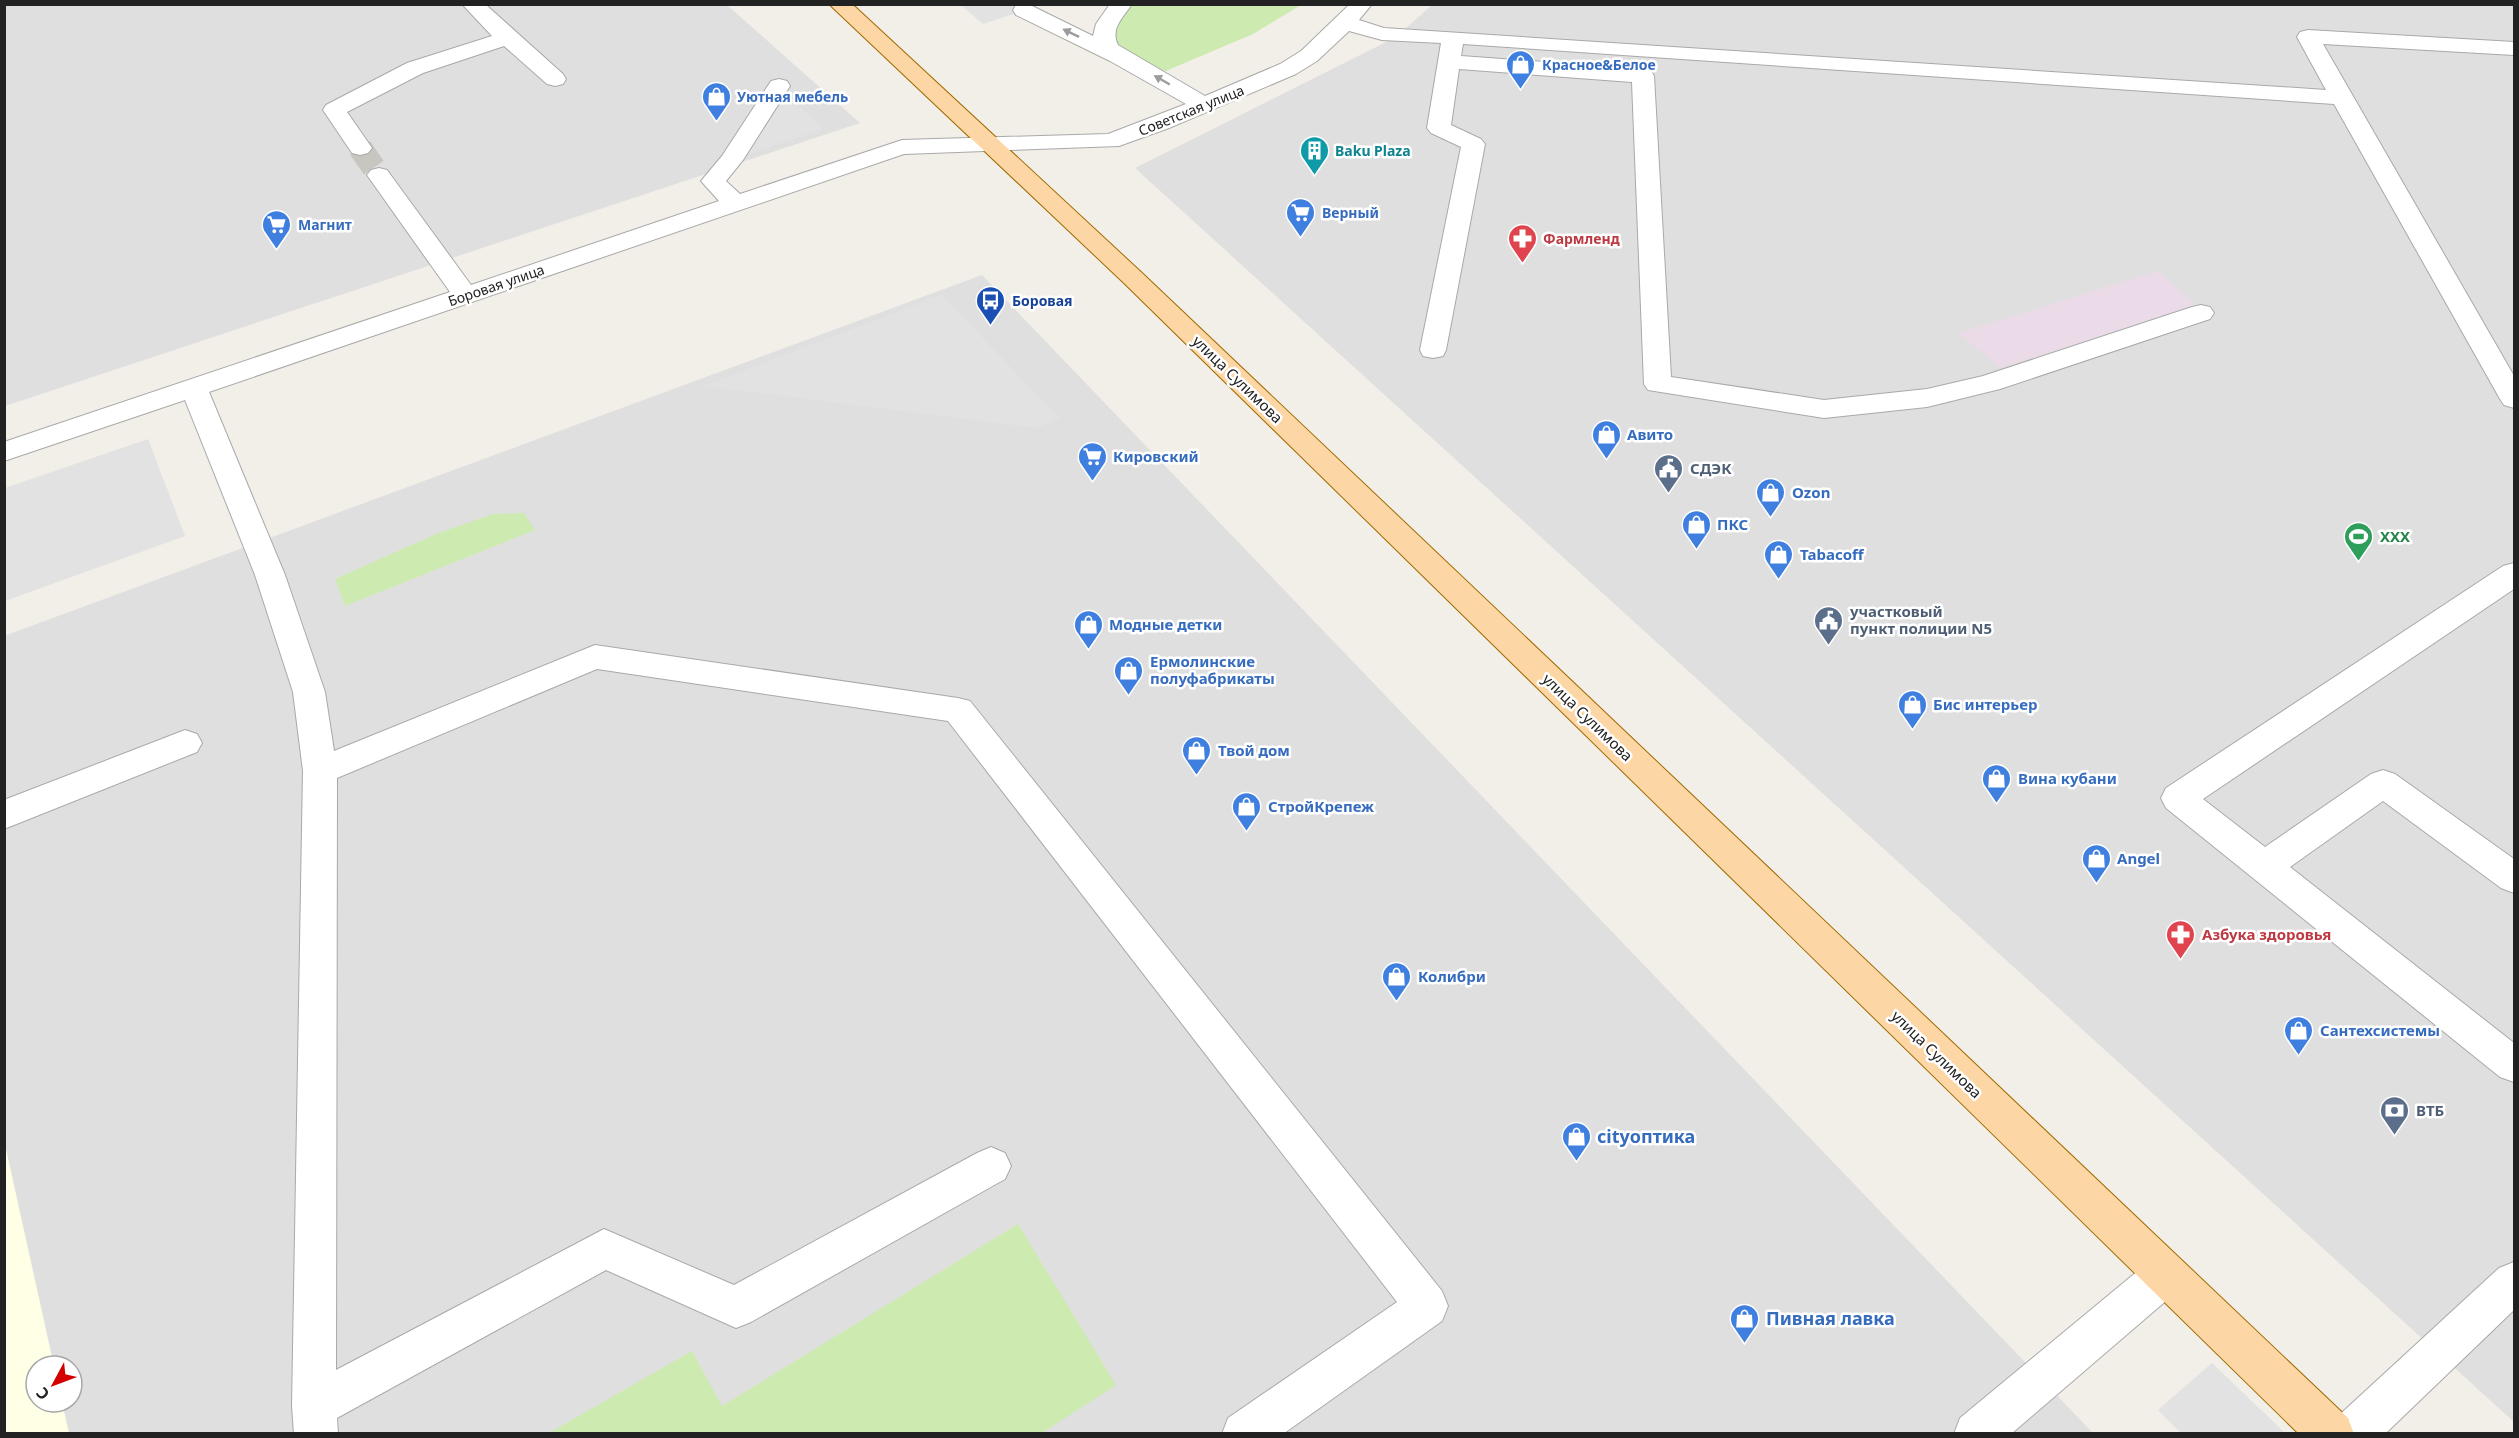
<svg xmlns="http://www.w3.org/2000/svg" width="2519" height="1438" font-family="'Noto Sans',sans-serif">
	<style>
		.residential { fill: #e0dfdf; fill-rule: evenodd }
		.industrial { fill: #ebdbe8 }
		.education { fill: #ffffe5 }
		.grass { fill: #cdebb0 }
		.parking { fill: #e2e2e2 }
		.lines { fill: none; stroke-linecap: round; stroke-linejoin: round }
		.minor-tunnel { stroke: #c8c6c1; stroke-width: 24; stroke-dasharray: 24 12; stroke-linecap: butt }
		.minor-casing { stroke: #a9a9a9; stroke-width: 2 }
		.major-casing { stroke: #a06b00; stroke-width: 2 }
		.minor { fill: #fff; fill-rule: evenodd }
		.major { fill: #fcd6a4; fill-rule: evenodd }
		.oneway { fill: #9c9c9c }
		.labels { text-anchor: middle; dominant-baseline: central; stroke-width: 5; stroke-linejoin: round; paint-order: stroke }
		.far-shop-label { font-size: 14px; font-weight: bold; fill: #366cbe; stroke: #fff; text-anchor: start }
		.far-street-label { font-size: 14px; fill: #222; stroke: #fff }
		.far-culture-label { font-size: 14px; font-weight: bold; fill: #0d838f; stroke: #fff; text-anchor: start }
		.far-health-label { font-size: 14px; font-weight: bold; fill: #be3a42; stroke: #fff; text-anchor: start }
		.far-transit-label { font-size: 14px; font-weight: bold; fill: #164399; stroke: #fff; text-anchor: start }
		.street-label { font-size: 15px; fill: #222; stroke: #fff }
		.shop-label { font-size: 15px; font-weight: bold; fill: #366cbe; stroke: #fff; text-anchor: start }
		.service-label { font-size: 15px; font-weight: bold; fill: #4e5e75; stroke: #fff; text-anchor: start }
		.leisure-label { font-size: 15px; font-weight: bold; fill: #27864d; stroke: #fff; text-anchor: start }
		.health-label { font-size: 15px; font-weight: bold; fill: #be3a42; stroke: #fff; text-anchor: start }
		.near-shop-label { font-size: 18px; font-weight: bold; fill: #366cbe; stroke: #fff; text-anchor: start }
	</style>
	<rect width="100%" height="100%" fill="#f2efe9"/>
	<!-- residential -->
	<g class="residential">
		<path d="M 4,5 L 727,5 L 860,123 L 5,406 Z"/>
		<path d="M 1432,5 L 2514,5 L 2514,1422 L 1135,168 L 1396,37 Z"/>
		<path d="M 982,275 L 2093,1433 L 5,1433 L 4,636 ZM 36,1366 L 72,1366 L 72,1402 L 36,1402 Z"/>
	</g>
	<!-- industrial -->
	<path class="industrial" d="M 2158,271 L 2196,305 L 2000,368 L 1959,333 Z"/>
	<!-- education -->
	<path class="education" d="M 4,1140 L 54,1366 L 36,1366 L 36,1402 L 62,1402 L 69,1433 L 5,1433 Z"/>
	<!-- grass -->
	<g class="grass">
		<path d="M 1122,5 L 1301,5 L 1253,34 L 1154,76 L 1118,56 L 1112,15 Z"/>
		<path d="M 524,513 L 535,530 L 345,606 L 335,579 L 436,534 L 493,514 Z"/>
		<path d="M 1018,1224 L 1116,1385 L 1042,1433 L 549,1433 L 692,1351 L 722,1406 Z"/>
	</g>
	<!-- parking -->
	<g class="parking">
		<path d="M 961,5 L 1041,5 L 983,24 Z"/>
		<path d="M 779,86 L 822,129 L 731,160 Z"/>
		<path d="M 941,295 L 1060,418 L 1037,428 L 704,386 Z"/>
		<path d="M 148,439 L 185,536 L 5,601 L 5,488 Z"/>
		<path d="M 2212,1363 L 2285,1433 L 2181,1433 L 2158,1410 Z"/>
	</g>
	<g class="lines">
		<!-- minor-tunnel -->
		<path class="minor-tunnel" d="M 360,148 L 379,175"/>
		<defs>
			<g id="minor">
				<path d="M 462,4 L 485,4 L 563,74 L 566,79 L 563,84 L 555,86 L 547,84 L 504,46 L 423,73 L 347,112 L 372,148 L 368,153 L 360,155 L 352,153 L 323,110 L 326,105 L 407,63 L 492,36 Z"/>
				<path d="M 1028,4 L 1093,36 L 1096,24 L 1110,4 L 1132,4 C 1123,18 1110,28 1118,45 L 1205,96 L 1280,64 L 1301,51 L 1350,4 L 1372,4 L 1359,20 L 1384,28 L 2326,90 L 2297,37 L 2300,32 L 2308,30 L 2514,42 L 2514,55 L 2323,44 L 2514,376 L 2514,408 L 2504,405 L 2500,399 L 2334,104 L 1463,44 L 1461,56 L 1643,69 L 1651,71 L 1654,76 L 1671,377 L 1824,400 L 1927,389 L 1983,376 L 2192,307 L 2201,305 L 2210,307 L 2214,313 L 2210,319 L 2000,389 L 1927,407 L 1824,418 L 1648,390 L 1644,384 L 1632,82 L 1459,69 L 1451,125 L 1481,139 L 1485,144 L 1446,350 L 1443,356 L 1433,358 L 1423,356 L 1420,350 L 1461,147 L 1431,133 L 1427,128 L 1441,43 L 1382,40 L 1349,31 L 1317,61 L 1296,74 L 1169,128 L 1119,146 L 904,154 L 209,392 L 285,575 L 325,692 L 334,751 L 595,645 L 958,698 L 970,701 L 1442,1291 L 1448,1306 L 1442,1321 L 1283,1434 L 1222,1434 L 1228,1418 L 1397,1302 L 948,721 L 597,669 L 337,778 L 336,1370 L 604,1229 L 734,1285 L 977,1153 L 991,1147 L 1005,1153 L 1011,1166 L 1005,1179 L 751,1322 L 736,1328 L 606,1270 L 337,1418 L 338,1434 L 294,1434 L 292,1406 L 303,771 L 293,692 L 255,575 L 185,400 L 4,461 L 4,442 L 450,292 L 367,175 L 371,170 L 379,168 L 387,170 L 471,285 L 719,201 L 701,181 L 722,156 L 771,81 L 779,79 L 787,81 L 790,86 L 743,160 L 726,181 L 740,194 L 902,140 L 1108,134 L 1186,104 L 1110,61 L 1016,15 L 1013,10 L 1016,5 Z"/>
				<path d="M 2514,563 L 2514,589 L 2203,799 L 2265,847 L 2371,774 L 2383,770 L 2395,774 L 2514,859 L 2514,893 L 2501,888 L 2383,801 L 2290,867 L 2514,1043 L 2514,1082 L 2500,1077 L 2166,808 L 2161,798 L 2166,788 L 2503,566 Z"/>
				<path d="M 185,730 L 197,734 L 202,743 L 197,752 L 4,829 L 4,800 Z"/>
				<path d="M 2166,1254 L 2181,1260 L 2187,1274 L 2181,1288 L 2011,1434 L 1954,1434 L 1960,1418 L 2151,1260 Z"/>
				<path d="M 2514,1262 L 2514,1310 L 2385,1434 L 2330,1434 L 2336,1418 L 2499,1268 Z"/>
			</g>
			<path id="major" d="M 829,4 L 852,4 L 1142,273 L 2348,1418 L 2354,1434 L 2299,1434 L 1124,283 Z"/>
		</defs>
		<!-- minor casing -->
		<use href="#minor" class="minor-casing"/>
		<!-- major casing -->
		<use href="#major" class="major-casing"/>
		<!-- minor -->
		<use href="#minor" class="minor"/>
		<!-- major -->
		<use href="#major" class="major"/>
	</g>
	<!-- one-way arrows -->
	<defs><path id="oneway-solid" d="M-6-.8H1V-3.2L6.5 0L1 3.2V.8H-6Z" transform="scale(1.5)"/></defs>
	<g class="oneway">
		<use href="#oneway-solid" transform="translate(1071 33) rotate(-154)"/>
		<use href="#oneway-solid" transform="translate(1162 80) rotate(-150)"/>
	</g>
	<!-- icons -->
	<defs>
		<symbol id="shop-pin" viewBox="-11 -11 22 30"><path d="M0 17L-7.5 6A9.5 9.5 0 1 1 7.5 6Z" fill="#3f7fe0" stroke="#fff"/><path d="M-5-2.5h2.3a2.7 3.5 0 0 1 5.4 0H5L5.5 6h-11ZM-1.5-2.5h3a1.5 2.3 0 0 0-3 0Z" fill="#fff"/></symbol>
		<symbol id="building-pin" viewBox="-11 -11 22 30"><path d="M0 17L-7.5 6A9.5 9.5 0 1 1 7.5 6Z" fill="#0f9aa8" stroke="#fff"/><path d="M-4-6H4V6H1V3H-1V6H-4ZM-2.5-4.3h1.7v1.8h-1.7ZM.8-4.3h1.7v1.8H.8ZM-2.5-1h1.7V.8h-1.7ZM.8-1h1.7V.8H.8Z" fill="#fff"/></symbol>
		<symbol id="supermarket-pin" viewBox="-11 -11 22 30"><path d="M0 17L-7.5 6A9.5 9.5 0 1 1 7.5 6Z" fill="#3f7fe0" stroke="#fff"/><path d="M-6-5.5h2.5l.6 2H6L4.5 2H-2.5L-4.4-4H-6ZM-1.5 3.2a1.3 1.3 0 1 0 .1 0ZM3 3.2a1.3 1.3 0 1 0 .1 0Z" fill="#fff"/></symbol>
		<symbol id="pharmacy-pin" viewBox="-11 -11 22 30"><path d="M0 17L-7.5 6A9.5 9.5 0 1 1 7.5 6Z" fill="#e0444e" stroke="#fff"/><path d="M-2-6h4v4h4v4h-4v4h-4v-4h-4v-4h4Z" fill="#fff"/></symbol>
		<symbol id="bus-pin" viewBox="-11 -11 22 30"><path d="M0 17L-7.5 6A9.5 9.5 0 1 1 7.5 6Z" fill="#1a4fb4" stroke="#fff"/><path d="M-5-6H5V4H4V6H2V4H-2V6H-4V4H-5ZM-3.5-4V0h7V-4ZM-3.5 1.2v1.5H-2V1.2ZM2 1.2v1.5H3.5V1.2Z" fill="#fff"/></symbol>
		<symbol id="civic-pin" viewBox="-11 -11 22 30"><path d="M0 17L-7.5 6A9.5 9.5 0 1 1 7.5 6Z" fill="#5c6f8a" stroke="#fff"/><path d="M-.6-6.5H3V-4.5H.6V-3L4-1V1h2V6H-6V1h2V-1L-.6-3ZM-1.2 2.5V6h2.4V2.5Z" fill="#fff"/></symbol>
		<symbol id="stadium-pin" viewBox="-11 -11 22 30"><path d="M0 17L-7.5 6A9.5 9.5 0 1 1 7.5 6Z" fill="#2e9e5b" stroke="#fff"/><path d="M0-5a6.5 5 0 1 0 0 10a6.5 5 0 1 0 0-10ZM-3.5-1.8h7v3.6h-7Z" fill="#fff"/></symbol>
		<symbol id="bank-pin" viewBox="-11 -11 22 30"><path d="M0 17L-7.5 6A9.5 9.5 0 1 1 7.5 6Z" fill="#5c6f8a" stroke="#fff"/><path d="M-6-4H6V4H-6ZM0-2.3a2.3 2.3 0 1 0 0 4.6a2.3 2.3 0 1 0 0-4.6Z" fill="#fff"/></symbol>
	</defs>
	<g fill-rule="evenodd">
		<use href="#shop-pin" x="1504" y="48" width="33" height="45"/>
		<use href="#shop-pin" x="700" y="80" width="33" height="45"/>
		<use href="#building-pin" x="1298" y="134" width="33" height="45"/>
		<use href="#supermarket-pin" x="1284" y="196" width="33" height="45"/>
		<use href="#supermarket-pin" x="260" y="208" width="33" height="45"/>
		<use href="#pharmacy-pin" x="1506" y="222" width="33" height="45"/>
		<use href="#bus-pin" x="974" y="284" width="33" height="45"/>
		<use href="#shop-pin" x="1590" y="418" width="33" height="45"/>
		<use href="#supermarket-pin" x="1076" y="440" width="33" height="45"/>
		<use href="#civic-pin" x="1652" y="452" width="33" height="45"/>
		<use href="#shop-pin" x="1754" y="476" width="33" height="45"/>
		<use href="#shop-pin" x="1680" y="508" width="33" height="45"/>
		<use href="#stadium-pin" x="2342" y="520" width="33" height="45"/>
		<use href="#shop-pin" x="1762" y="538" width="33" height="45"/>
		<use href="#civic-pin" x="1812" y="604" width="33" height="45"/>
		<use href="#shop-pin" x="1072" y="608" width="33" height="45"/>
		<use href="#shop-pin" x="1112" y="654" width="33" height="45"/>
		<use href="#shop-pin" x="1896" y="688" width="33" height="45"/>
		<use href="#shop-pin" x="1180" y="734" width="33" height="45"/>
		<use href="#shop-pin" x="1980" y="762" width="33" height="45"/>
		<use href="#shop-pin" x="1230" y="790" width="33" height="45"/>
		<use href="#shop-pin" x="2080" y="842" width="33" height="45"/>
		<use href="#pharmacy-pin" x="2164" y="918" width="33" height="45"/>
		<use href="#shop-pin" x="1380" y="960" width="33" height="45"/>
		<use href="#shop-pin" x="2282" y="1014" width="33" height="45"/>
		<use href="#bank-pin" x="2378" y="1094" width="33" height="45"/>
		<use href="#shop-pin" x="1560" y="1120" width="33" height="45"/>
		<use href="#shop-pin" x="1728" y="1302" width="33" height="45"/>
	</g>
	<g class="labels">
		<!-- far-shop labels -->
		<g class="far-shop-label">
			<text x="1542" y="64">Красное&amp;Белое</text>
			<text x="737" y="96">Уютная мебель</text>
			<text x="1322" y="212">Верный</text>
			<text x="298" y="224">Магнит</text>
		</g>
		<!-- far-street labels -->
		<g class="far-street-label">
			<text transform="translate(1191 110) rotate(-22)">Советская улица</text>
			<text transform="translate(496 285) rotate(-19)">Боровая улица</text>
		</g>
		<!-- far-culture labels -->
		<g class="far-culture-label">
			<text x="1335" y="150">Baku Plaza</text>
		</g>
		<!-- far-health labels -->
		<g class="far-health-label">
			<text x="1543" y="238">Фармленд</text>
		</g>
		<!-- far-transit labels -->
		<g class="far-transit-label">
			<text x="1012" y="300">Боровая</text>
		</g>
		<!-- street labels -->
		<g class="street-label">
			<text transform="translate(1238 379) rotate(44)">улица Сулимова</text>
			<text transform="translate(1588 717) rotate(44)">улица Сулимова</text>
			<text transform="translate(1937 1054) rotate(44)">улица Сулимова</text>
		</g>
		<!-- shop labels -->
		<g class="shop-label">
			<text x="1627" y="434">Авито</text>
			<text x="1113" y="456">Кировский</text>
			<text x="1792" y="492">Ozon</text>
			<text x="1717" y="524">ПКС</text>
			<text x="1800" y="554">Tabacoff</text>
			<text x="1109" y="624">Модные детки</text>
			<text x="1150" y="661">Ермолинские<tspan x="1150" dy="17">полуфабрикаты</tspan></text>
			<text x="1933" y="704">Бис интерьер</text>
			<text x="1218" y="750">Твой дом</text>
			<text x="2018" y="778">Вина кубани</text>
			<text x="1268" y="806">СтройКрепеж</text>
			<text x="2117" y="858">Angel</text>
			<text x="1418" y="976">Колибри</text>
			<text x="2320" y="1030">Сантехсистемы</text>
		</g>
		<!-- service labels -->
		<g class="service-label">
			<text x="1690" y="468">СДЭК</text>
			<text x="1850" y="611">участковый<tspan x="1850" dy="17">пункт полиции N5</tspan></text>
			<text x="2416" y="1110">ВТБ</text>
		</g>
		<!-- leisure labels -->
		<g class="leisure-label">
			<text x="2380" y="536">XXX</text>
		</g>
		<!-- health labels -->
		<g class="health-label">
			<text x="2202" y="934">Азбука здоровья</text>
		</g>
		<!-- near-shop labels -->
		<g class="near-shop-label">
			<text x="1597" y="1136">cityоптика</text>
			<text x="1766" y="1318">Пивная лавка</text>
		</g>
	</g>
	<!-- border -->
	<rect width="2519" height="1438" fill="none" stroke="#222222" stroke-width="12"/>
	<!-- north arrow -->
	<g transform="translate(54 1384) rotate(229)"><circle r="28" fill="#ffffff" stroke="#a7a7a7" stroke-width="1.5"/>
	<path d="M0-4.5L10 22L0 15L-10 22Z" fill="#d40000"/>
	<text y="-9" font-size="16" font-weight="bold" text-anchor="middle" fill="#222222">С</text>
	</g>
</svg>
